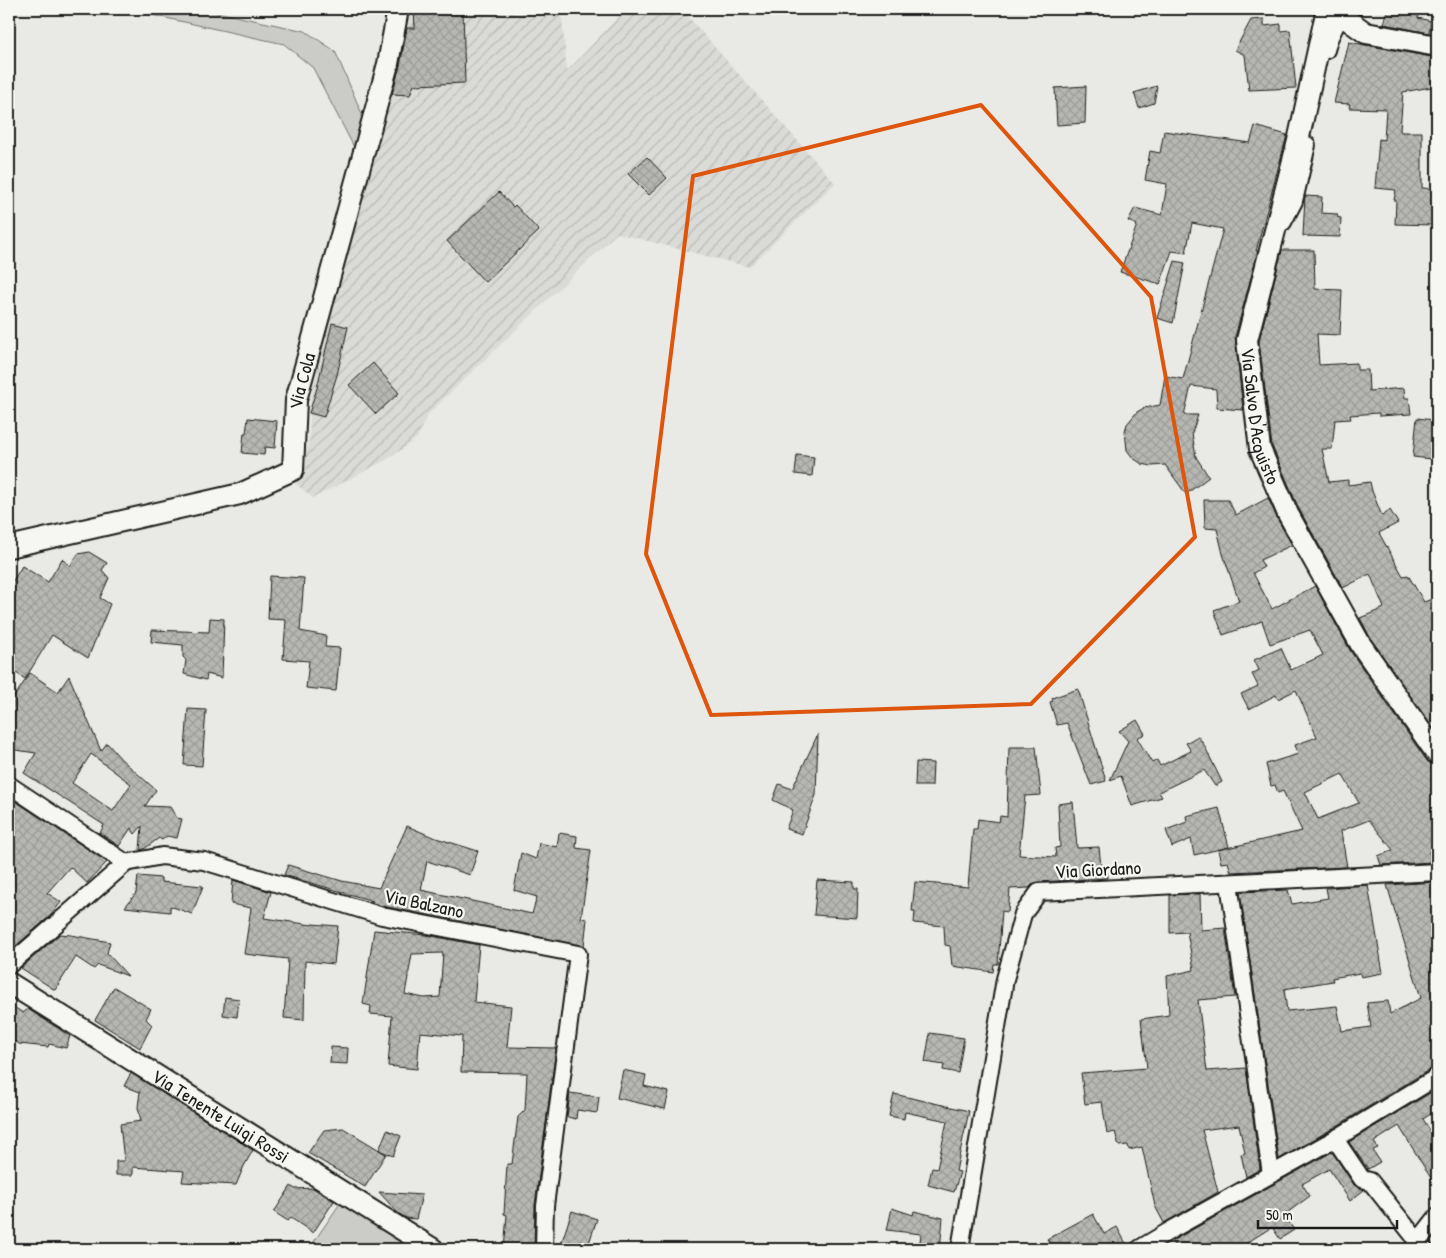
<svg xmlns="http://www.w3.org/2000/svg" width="1446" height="1258" font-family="'Patrick Hand',sans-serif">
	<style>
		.industrial { fill: url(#industrial-furrows) }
		.green { fill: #cbcbc7; stroke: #747472 }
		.building { fill: url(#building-cross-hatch); stroke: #1c1c1c; fill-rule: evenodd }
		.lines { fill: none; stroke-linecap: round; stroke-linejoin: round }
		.minor-casing { stroke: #1c1c1c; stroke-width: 20 }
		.tertiary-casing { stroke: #1c1c1c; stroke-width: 24 }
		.minor { stroke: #f6f6f2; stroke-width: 16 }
		.tertiary { stroke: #f6f6f2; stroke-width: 20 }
		.marked { fill: none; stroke: #de560d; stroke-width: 4; stroke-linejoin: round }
		.labels { text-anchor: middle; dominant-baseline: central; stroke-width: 4.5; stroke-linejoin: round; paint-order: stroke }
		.street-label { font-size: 19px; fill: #1c1c1c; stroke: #f6f6f2 }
	</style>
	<defs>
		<pattern id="industrial-furrows" width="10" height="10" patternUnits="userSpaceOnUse" patternTransform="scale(1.25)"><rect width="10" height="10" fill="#dadad6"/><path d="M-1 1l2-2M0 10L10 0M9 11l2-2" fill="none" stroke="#babab7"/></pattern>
		<pattern id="building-cross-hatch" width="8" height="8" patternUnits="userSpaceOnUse" patternTransform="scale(1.25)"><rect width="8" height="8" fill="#b6b6b3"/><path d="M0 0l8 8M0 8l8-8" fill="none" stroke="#9c9c99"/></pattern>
	</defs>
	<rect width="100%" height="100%" fill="#e9e9e5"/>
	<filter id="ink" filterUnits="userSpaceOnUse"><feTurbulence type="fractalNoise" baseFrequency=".02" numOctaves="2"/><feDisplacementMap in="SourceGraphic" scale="10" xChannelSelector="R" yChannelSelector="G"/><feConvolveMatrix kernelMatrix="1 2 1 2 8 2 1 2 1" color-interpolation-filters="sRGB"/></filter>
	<g filter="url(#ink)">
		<!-- industrial -->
		<path class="industrial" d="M 407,9 L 561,9 L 567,71 L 626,9 L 681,9 L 835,183 L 749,267 L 617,233 L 428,414 L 417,438 L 388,459 L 313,498 L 296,484 L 309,441 L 311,397 L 349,231 L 381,131 Z"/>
		<!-- green -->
		<g class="green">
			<path d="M 125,9 L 202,9 L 305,31 L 335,51 L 365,121 L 356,151 L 313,68 L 284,44 Z"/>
			<path d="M 341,1202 L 417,1249 L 309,1249 Z"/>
		</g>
		<!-- building -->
		<g class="building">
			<path d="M 414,9 L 463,9 L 465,83 L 414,85 L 410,95 L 392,94 L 400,66 L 407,28 L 415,28 Z"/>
			<path d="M 1388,9 L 1421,9 L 1418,18 L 1431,21 L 1429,33 L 1384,24 Z"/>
			<path d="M 1264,19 L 1264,26 L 1281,24 L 1281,31 L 1290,30 L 1296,88 L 1249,90 L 1245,55 L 1235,50 L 1251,20 Z"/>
			<path d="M 1349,42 L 1437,58 L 1437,86 L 1403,92 L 1400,130 L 1401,132 L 1422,132 L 1422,188 L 1437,189 L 1437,214 L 1436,214 L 1434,225 L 1395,224 L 1396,200 L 1394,200 L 1396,190 L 1375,188 L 1379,139 L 1384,140 L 1386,109 L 1349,108 L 1350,104 L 1334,103 Z"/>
			<path d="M 1086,86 L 1085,123 L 1057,125 L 1055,88 Z"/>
			<path d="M 1157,86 L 1154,103 L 1139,108 L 1134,93 Z"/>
			<path d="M 1255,126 L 1287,135 L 1256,251 L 1258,251 L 1235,337 L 1243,410 L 1217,408 L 1216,389 L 1191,386 L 1184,415 L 1198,415 L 1192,433 L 1196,457 L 1209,477 L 1186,494 L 1165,465 L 1152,466 L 1142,464 L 1133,458 L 1127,450 L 1125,431 L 1127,424 L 1137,412 L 1144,408 L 1160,405 L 1165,376 L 1183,379 L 1223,229 L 1192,223 L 1186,253 L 1172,251 L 1160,284 L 1120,272 L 1137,225 L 1128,221 L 1135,208 L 1162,215 L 1167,184 L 1145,180 L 1150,151 L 1160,153 L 1164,131 L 1250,143 Z"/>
			<path d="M 647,157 L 667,178 L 649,195 L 628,174 Z"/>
			<path d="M 499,192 L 513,207 L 515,205 L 539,231 L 485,282 L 447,241 Z"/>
			<path d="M 1305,196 L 1322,197 L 1321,213 L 1338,214 L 1337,217 L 1341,218 L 1340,237 L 1303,236 Z"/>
			<path d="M 1282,250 L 1314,250 L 1315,289 L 1342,290 L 1340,335 L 1317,334 L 1319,365 L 1357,363 L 1357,370 L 1368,370 L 1369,391 L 1404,388 L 1405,398 L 1409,398 L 1411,414 L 1379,416 L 1379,413 L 1350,415 L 1351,419 L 1335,420 L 1332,449 L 1322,449 L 1329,482 L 1348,480 L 1348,485 L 1370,482 L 1372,491 L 1382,516 L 1390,510 L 1398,523 L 1379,533 L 1403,576 L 1408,575 L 1424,602 L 1437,597 L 1437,734 L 1371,639 L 1360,618 L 1384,608 L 1370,574 L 1343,588 L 1299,509 L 1272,446 L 1259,341 Z"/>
			<path d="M 1175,261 L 1185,263 L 1173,323 L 1157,318 Z"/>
			<path d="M 332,323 L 348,327 L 337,375 L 324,417 L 309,413 L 317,388 Z"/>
			<path d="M 373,363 L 399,393 L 376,414 L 349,385 Z"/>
			<path d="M 248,418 L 277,421 L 275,448 L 265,447 L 264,455 L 242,453 L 244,433 L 246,433 Z"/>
			<path d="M 1417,418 L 1434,420 L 1431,459 L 1413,457 Z"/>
			<path d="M 797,455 L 814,457 L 812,476 L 795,474 Z"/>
			<path d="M 1268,498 L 1278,520 L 1292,545 L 1260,560 L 1264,567 L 1253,573 L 1272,609 L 1315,586 L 1351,652 L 1427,761 L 1433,765 L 1437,771 L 1437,848 L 1429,852 L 1432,862 L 1381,865 L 1378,856 L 1393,850 L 1369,820 L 1341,831 L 1347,867 L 1231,872 L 1228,862 L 1221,863 L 1218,850 L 1302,831 L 1283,791 L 1278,793 L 1275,785 L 1271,786 L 1266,764 L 1298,754 L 1295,745 L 1317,737 L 1296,690 L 1278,699 L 1276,695 L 1249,709 L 1241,694 L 1258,686 L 1252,674 L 1259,670 L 1254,660 L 1281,648 L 1291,670 L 1323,655 L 1310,630 L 1270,644 L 1262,621 L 1223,635 L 1214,610 L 1239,601 L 1223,554 L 1217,529 L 1205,528 L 1204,500 L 1228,500 L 1236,515 ZM 1342,774 L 1359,803 L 1318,819 L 1305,792 Z"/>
			<path d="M 89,552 L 107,563 L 102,570 L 109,578 L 100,598 L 110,604 L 88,658 L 52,635 L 25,679 L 9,668 L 9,587 L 22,566 L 48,582 L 62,559 L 70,566 L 78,554 Z"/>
			<path d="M 270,576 L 304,578 L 300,631 L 326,636 L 325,647 L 340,648 L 336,691 L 306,688 L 309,661 L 283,659 L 286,620 L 268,619 Z"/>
			<path d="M 210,618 L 224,619 L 222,678 L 207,674 L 206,680 L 184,674 L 186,660 L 183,657 L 183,645 L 151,642 L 152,630 L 209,632 Z"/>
			<path d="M 30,673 L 58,692 L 69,676 L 101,751 L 107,743 L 121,759 L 156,790 L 145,806 L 170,807 L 177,818 L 182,819 L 177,838 L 167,836 L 162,840 L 159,838 L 144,849 L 140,850 L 142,826 L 135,834 L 131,828 L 119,846 L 98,832 L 100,833 L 104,825 L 24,773 L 36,753 L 9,749 L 9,705 ZM 91,754 L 131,784 L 113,811 L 72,783 Z"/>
			<path d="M 1078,689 L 1106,781 L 1091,785 L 1067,723 L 1057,725 L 1050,702 L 1053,701 L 1052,698 Z"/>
			<path d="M 188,709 L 206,710 L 202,766 L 184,765 Z"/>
			<path d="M 1137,720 L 1145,734 L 1137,738 L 1152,763 L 1157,760 L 1160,766 L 1191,751 L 1186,743 L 1198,736 L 1204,745 L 1222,782 L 1215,786 L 1204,770 L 1159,792 L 1162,797 L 1132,806 L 1121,776 L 1110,780 L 1128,741 L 1119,731 Z"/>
			<path d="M 818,734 L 816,795 L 802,834 L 786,829 L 793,810 L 773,800 L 779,784 L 792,789 Z"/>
			<path d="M 1009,747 L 1036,747 L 1041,795 L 1025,796 L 1019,855 L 1056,857 L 1055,848 L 1060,847 L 1058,804 L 1073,802 L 1077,848 L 1099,847 L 1101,867 L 1107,867 L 1108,878 L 1038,882 L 1034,883 L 1029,888 L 1010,889 L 1008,912 L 1002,911 L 998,964 L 994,964 L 993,972 L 952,966 L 950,946 L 945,945 L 944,926 L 914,923 L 915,911 L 912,911 L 915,882 L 968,887 L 973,829 L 977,829 L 978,819 L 999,822 L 1000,816 L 1007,817 Z"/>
			<path d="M 916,762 L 933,763 L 932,786 L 915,786 Z"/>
			<path d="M 9,797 L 107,862 L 87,883 L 70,867 L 47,893 L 61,902 L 52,914 L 9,952 Z"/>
			<path d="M 1219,808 L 1229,847 L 1194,855 L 1191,839 L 1172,847 L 1166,830 L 1187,822 L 1186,816 Z"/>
			<path d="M 407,826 L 433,837 L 478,851 L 470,875 L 427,861 L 421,890 L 532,914 L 537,897 L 514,890 L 521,853 L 536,859 L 539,843 L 557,847 L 559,833 L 577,836 L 576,848 L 591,850 L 581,918 L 587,919 L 584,946 L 382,906 L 372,903 L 373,901 L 284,875 L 288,865 L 342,881 L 379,888 Z"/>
			<path d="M 138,876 L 161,878 L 161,882 L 203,886 L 192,914 L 170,906 L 170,912 L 125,907 L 136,893 Z"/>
			<path d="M 233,880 L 271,892 L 264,918 L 312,925 L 312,924 L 338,926 L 334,964 L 305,961 L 304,1020 L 284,1018 L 288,959 L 244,954 L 251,908 L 231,904 Z"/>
			<path d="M 817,880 L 854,882 L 854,889 L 858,889 L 857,918 L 814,915 Z"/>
			<path d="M 1437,882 L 1437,1067 L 1432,1068 L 1330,1130 L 1279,1159 L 1240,892 L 1288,890 L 1292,904 L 1328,898 L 1326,888 L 1368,885 L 1383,973 L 1361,977 L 1360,973 L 1332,978 L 1333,981 L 1284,989 L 1287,1011 L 1337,1006 L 1342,1031 L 1371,1027 L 1367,1003 L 1388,1001 L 1390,1014 L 1421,998 L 1387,885 Z"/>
			<path d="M 1200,894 L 1201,930 L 1225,928 L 1235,997 L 1198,1000 L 1207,1071 L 1246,1068 L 1260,1169 L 1246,1177 L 1241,1154 L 1245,1153 L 1239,1125 L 1202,1130 L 1218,1192 L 1164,1223 L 1155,1206 L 1142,1147 L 1129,1150 L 1128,1145 L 1119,1146 L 1115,1132 L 1107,1134 L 1102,1102 L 1085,1104 L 1081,1073 L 1147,1068 L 1141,1019 L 1169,1015 L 1167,976 L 1194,970 L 1187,932 L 1170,933 L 1170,895 Z"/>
			<path d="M 374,930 L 426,935 L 479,945 L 474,1002 L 511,1006 L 507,1047 L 556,1048 L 535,1205 L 534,1249 L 504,1249 L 507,1215 L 504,1214 L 507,1164 L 512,1164 L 518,1117 L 525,1110 L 527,1073 L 461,1072 L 462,1036 L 420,1032 L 417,1069 L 388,1066 L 392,1016 L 370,1014 L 371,1006 L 363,1004 ZM 443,953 L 440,997 L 424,998 L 405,994 L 412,954 Z"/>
			<path d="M 60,934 L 71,935 L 110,942 L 107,953 L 128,976 L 98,965 L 94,969 L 76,957 L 55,990 L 21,968 Z"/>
			<path d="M 114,987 L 151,1009 L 146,1019 L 152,1025 L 140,1048 L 95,1020 Z"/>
			<path d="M 225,997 L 239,999 L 237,1017 L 223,1015 Z"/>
			<path d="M 9,1004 L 23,1013 L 28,1009 L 70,1036 L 66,1048 L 49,1044 L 48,1047 L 19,1044 L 9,1037 Z"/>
			<path d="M 930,1033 L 964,1038 L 958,1073 L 943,1070 L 944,1065 L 925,1062 Z"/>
			<path d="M 331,1047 L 348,1048 L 347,1064 L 330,1063 Z"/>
			<path d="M 623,1070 L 646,1075 L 644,1086 L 669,1092 L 665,1109 L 617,1098 Z"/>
			<path d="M 131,1073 L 253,1150 L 244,1166 L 236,1185 L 182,1182 L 184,1171 L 133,1167 L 133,1175 L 116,1175 L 116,1161 L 124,1161 L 120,1124 L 141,1121 L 138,1107 L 140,1092 L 124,1086 Z"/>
			<path d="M 1437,1089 L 1437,1101 L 1430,1106 L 1434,1112 L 1423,1119 L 1437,1142 L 1437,1188 L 1399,1126 L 1374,1142 L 1378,1148 L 1373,1150 L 1380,1162 L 1368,1169 L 1349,1142 Z"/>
			<path d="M 570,1093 L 599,1097 L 597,1113 L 577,1110 L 576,1119 L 567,1117 Z"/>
			<path d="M 894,1094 L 969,1111 L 956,1171 L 960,1172 L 954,1192 L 928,1185 L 932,1168 L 937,1169 L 947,1121 L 905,1112 L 904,1119 L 889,1116 Z"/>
			<path d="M 343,1128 L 386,1154 L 365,1187 L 308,1153 L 324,1130 Z"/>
			<path d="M 387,1130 L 401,1136 L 393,1156 L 379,1150 Z"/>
			<path d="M 1332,1152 L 1354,1185 L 1364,1190 L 1350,1201 L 1329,1169 L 1302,1184 L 1310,1196 L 1284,1215 L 1294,1230 L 1280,1239 L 1272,1227 L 1237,1249 L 1176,1249 L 1172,1241 Z"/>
			<path d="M 291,1186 L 295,1189 L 313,1188 L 334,1201 L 313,1233 L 291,1218 L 288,1221 L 274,1212 Z"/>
			<path d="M 379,1192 L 422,1195 L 416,1219 L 406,1218 L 398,1213 Z"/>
			<path d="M 892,1208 L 913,1215 L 914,1211 L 943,1218 L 940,1249 L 919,1249 L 921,1234 L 887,1230 Z"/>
			<path d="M 572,1211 L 597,1219 L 587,1249 L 576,1249 L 561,1244 Z"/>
			<path d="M 1093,1214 L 1104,1234 L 1117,1227 L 1129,1249 L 1053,1249 L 1047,1239 Z"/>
		</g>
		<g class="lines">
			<defs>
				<g id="minor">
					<path d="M 1326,50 L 1329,39 L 1338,20 L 1345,18"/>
					<path d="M 1283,222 L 1294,201 L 1307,145"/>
					<path d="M 9,785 L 126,863"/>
					<path d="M 1229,883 L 1271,1174"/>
					<path d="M 9,965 L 126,863 L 162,856 L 204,861 L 382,916 L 578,954 L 545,1206 L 544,1249"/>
					<path d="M 1335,1139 L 1362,1179 L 1370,1181 L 1424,1249"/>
					<path d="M 960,1249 L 1005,979 L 1023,914 L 1039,892 L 1437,872"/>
					<path d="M 1139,1249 L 1171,1230 L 1335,1139 L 1437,1077"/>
					<path d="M 1412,1249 L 1437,1217"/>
				</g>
				<g id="tertiary">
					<path id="s1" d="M 1327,9 L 1299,137 L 1247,340 L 1260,449 L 1288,514 L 1361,645 L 1437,754"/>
					<path d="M 1347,9 L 1345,18 L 1366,33 L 1437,46"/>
					<path id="s2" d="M 9,547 L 240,494 L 293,470 L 296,400 L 388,64 L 398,9"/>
					<path id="s3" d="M 9,983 L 433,1249"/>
				</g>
			</defs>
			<!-- minor casing -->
			<use href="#minor" class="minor-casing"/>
			<!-- tertiary casing -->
			<use href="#tertiary" class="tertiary-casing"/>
			<!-- minor -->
			<use href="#minor" class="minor"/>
			<!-- tertiary -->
			<use href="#tertiary" class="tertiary"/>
		</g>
	</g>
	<!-- marked area -->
	<path class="marked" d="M 981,105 L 1151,297 L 1195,537 L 1031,704 L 711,715 L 646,554 L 693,176 Z"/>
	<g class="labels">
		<!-- street labels -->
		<g class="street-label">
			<text stroke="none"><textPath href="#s2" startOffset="385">Via Cola</textPath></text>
			<text stroke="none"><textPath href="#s1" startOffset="418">Via Salvo D'Acquisto</textPath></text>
			<text transform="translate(1098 869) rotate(-3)">Via Giordano</text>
			<text transform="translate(424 903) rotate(12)">Via Balzano</text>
			<text stroke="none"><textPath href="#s3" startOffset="250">Via Tenente Luigi Rossi</textPath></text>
		</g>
	</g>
	<!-- margin -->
	<rect width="1446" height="1258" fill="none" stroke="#f6f6f2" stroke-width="30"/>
	<rect x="15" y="15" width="1416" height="1228" fill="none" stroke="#1c1c1c" stroke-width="2" filter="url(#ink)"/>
	<!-- scale -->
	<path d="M1258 1220v8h139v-8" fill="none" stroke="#1c1c1c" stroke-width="2.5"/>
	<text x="1266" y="1220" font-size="15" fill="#1c1c1c" stroke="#f6f6f2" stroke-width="4" paint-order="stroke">50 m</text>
</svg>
